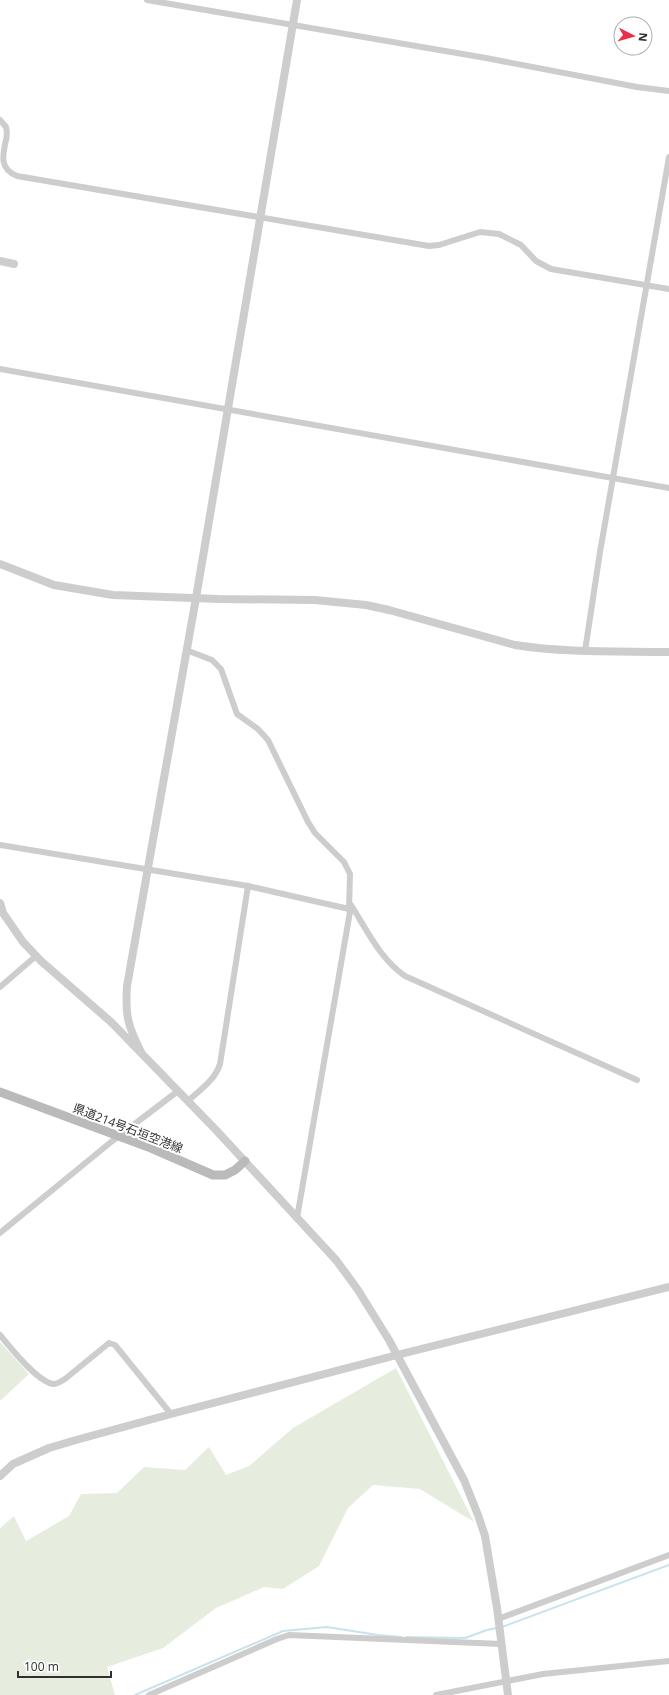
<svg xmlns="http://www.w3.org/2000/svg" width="669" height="1695" font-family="'Open Sans','Noto Sans JP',sans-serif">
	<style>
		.green { fill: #e7edde }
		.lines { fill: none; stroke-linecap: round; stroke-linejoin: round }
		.stream { stroke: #cae2ee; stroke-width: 2 }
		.minor { stroke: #cdcdcd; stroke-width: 6 }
		.tertiary { stroke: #cdcdcd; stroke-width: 8 }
		.secondary { stroke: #bababa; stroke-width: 9 }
		.labels { text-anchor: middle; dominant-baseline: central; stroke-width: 4; stroke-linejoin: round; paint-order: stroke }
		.street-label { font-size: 12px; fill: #303030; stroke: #fff }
	</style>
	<rect width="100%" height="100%" fill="#fff"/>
	<!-- green -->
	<g class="green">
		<path d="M 0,1342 L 29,1374 L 0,1401 Z"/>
		<path d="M 396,1368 L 474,1522 L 420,1489 L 373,1485 L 348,1508 L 319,1566 L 283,1589 L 264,1587 L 216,1608 L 163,1648 L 107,1667 L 115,1695 L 0,1695 L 0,1528 L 14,1516 L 26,1541 L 69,1516 L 81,1494 L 117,1493 L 144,1467 L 185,1470 L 209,1447 L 226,1475 L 249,1466 L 293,1428 Z"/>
	</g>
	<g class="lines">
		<!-- stream -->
		<g class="stream">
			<path d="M 502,1627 L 669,1565"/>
			<path d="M 407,1637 L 465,1638 L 487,1630 L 497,1628"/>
			<path d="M 135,1695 L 283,1631 L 327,1627 L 378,1635 L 401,1637"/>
		</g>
		<!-- minor -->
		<g class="minor">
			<path d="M 147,0 L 486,58 L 637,87 L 669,91"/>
			<path d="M 0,120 L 6,127 C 7,131 7,136 6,140 C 2,157 0,169 17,176 L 429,246 L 439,245 L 480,232 L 499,234 L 521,245 L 536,261 L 551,269 L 669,289"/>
			<path d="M 0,369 L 669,488"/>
			<path d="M 186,650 L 212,660 L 221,669 L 237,714 L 258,729 L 268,740 L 308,822 L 315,833 L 344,862 L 350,874 L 349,909"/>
			<path d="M 585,651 L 600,552 L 669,157"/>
			<path d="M 0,845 L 248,886 L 349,909"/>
			<path d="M 351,905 C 367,930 380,959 405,976 L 637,1080"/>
			<path d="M 0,987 L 36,956"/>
			<path d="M 188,1101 C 200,1090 215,1080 220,1064 L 248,886"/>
			<path d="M 297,1218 L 351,906"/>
			<path d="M 0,1233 L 111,1142 L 178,1091"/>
			<path d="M 0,1335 C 10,1347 38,1383 54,1384 C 58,1384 61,1381 65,1379 L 109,1343 L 115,1345 L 171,1414"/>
			<path d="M 498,1619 L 669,1555"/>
			<path d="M 149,1695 L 277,1639 L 289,1635 L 501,1644"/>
			<path d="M 436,1695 L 543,1674 L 669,1661"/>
		</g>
		<!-- tertiary -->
		<g class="tertiary">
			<path d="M 0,261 L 14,264"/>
			<path d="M 0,564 L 54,585 L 113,595 L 219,599 L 315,600 L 366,605 L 389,610 L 515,645 C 566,653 617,651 669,652"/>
			<path d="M 0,903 L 3,913 L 23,942 L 41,961 L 111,1022 L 216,1130 L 336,1260 L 358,1290 L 389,1340 L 464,1480 L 478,1515 L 485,1536 L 497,1608 L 508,1695"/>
			<path d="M 141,1052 C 128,1026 125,1016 127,986 L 196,598 L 297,0"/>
			<path d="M 0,1476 L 13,1464 L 49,1448 L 76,1440 L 171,1414 L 397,1355 L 669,1287"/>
		</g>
		<!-- secondary -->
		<path class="secondary" d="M 0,1092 L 151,1148 L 213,1175 L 225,1175 L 235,1170 L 245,1161"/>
	</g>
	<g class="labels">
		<!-- street labels -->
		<g class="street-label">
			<text transform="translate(128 1128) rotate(21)">県道214号石垣空港線</text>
		</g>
	</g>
	<!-- north arrow -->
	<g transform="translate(633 36) rotate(96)"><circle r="19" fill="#ffffff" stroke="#acacac"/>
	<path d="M0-3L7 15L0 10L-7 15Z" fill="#eb2f4a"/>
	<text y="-6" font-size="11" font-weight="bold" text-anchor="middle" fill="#303030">N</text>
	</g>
	<!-- scale -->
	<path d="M18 1671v6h93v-6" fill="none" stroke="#303030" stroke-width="2"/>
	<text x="24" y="1671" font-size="12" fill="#303030" stroke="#ffffff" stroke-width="3" paint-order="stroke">100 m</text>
</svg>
